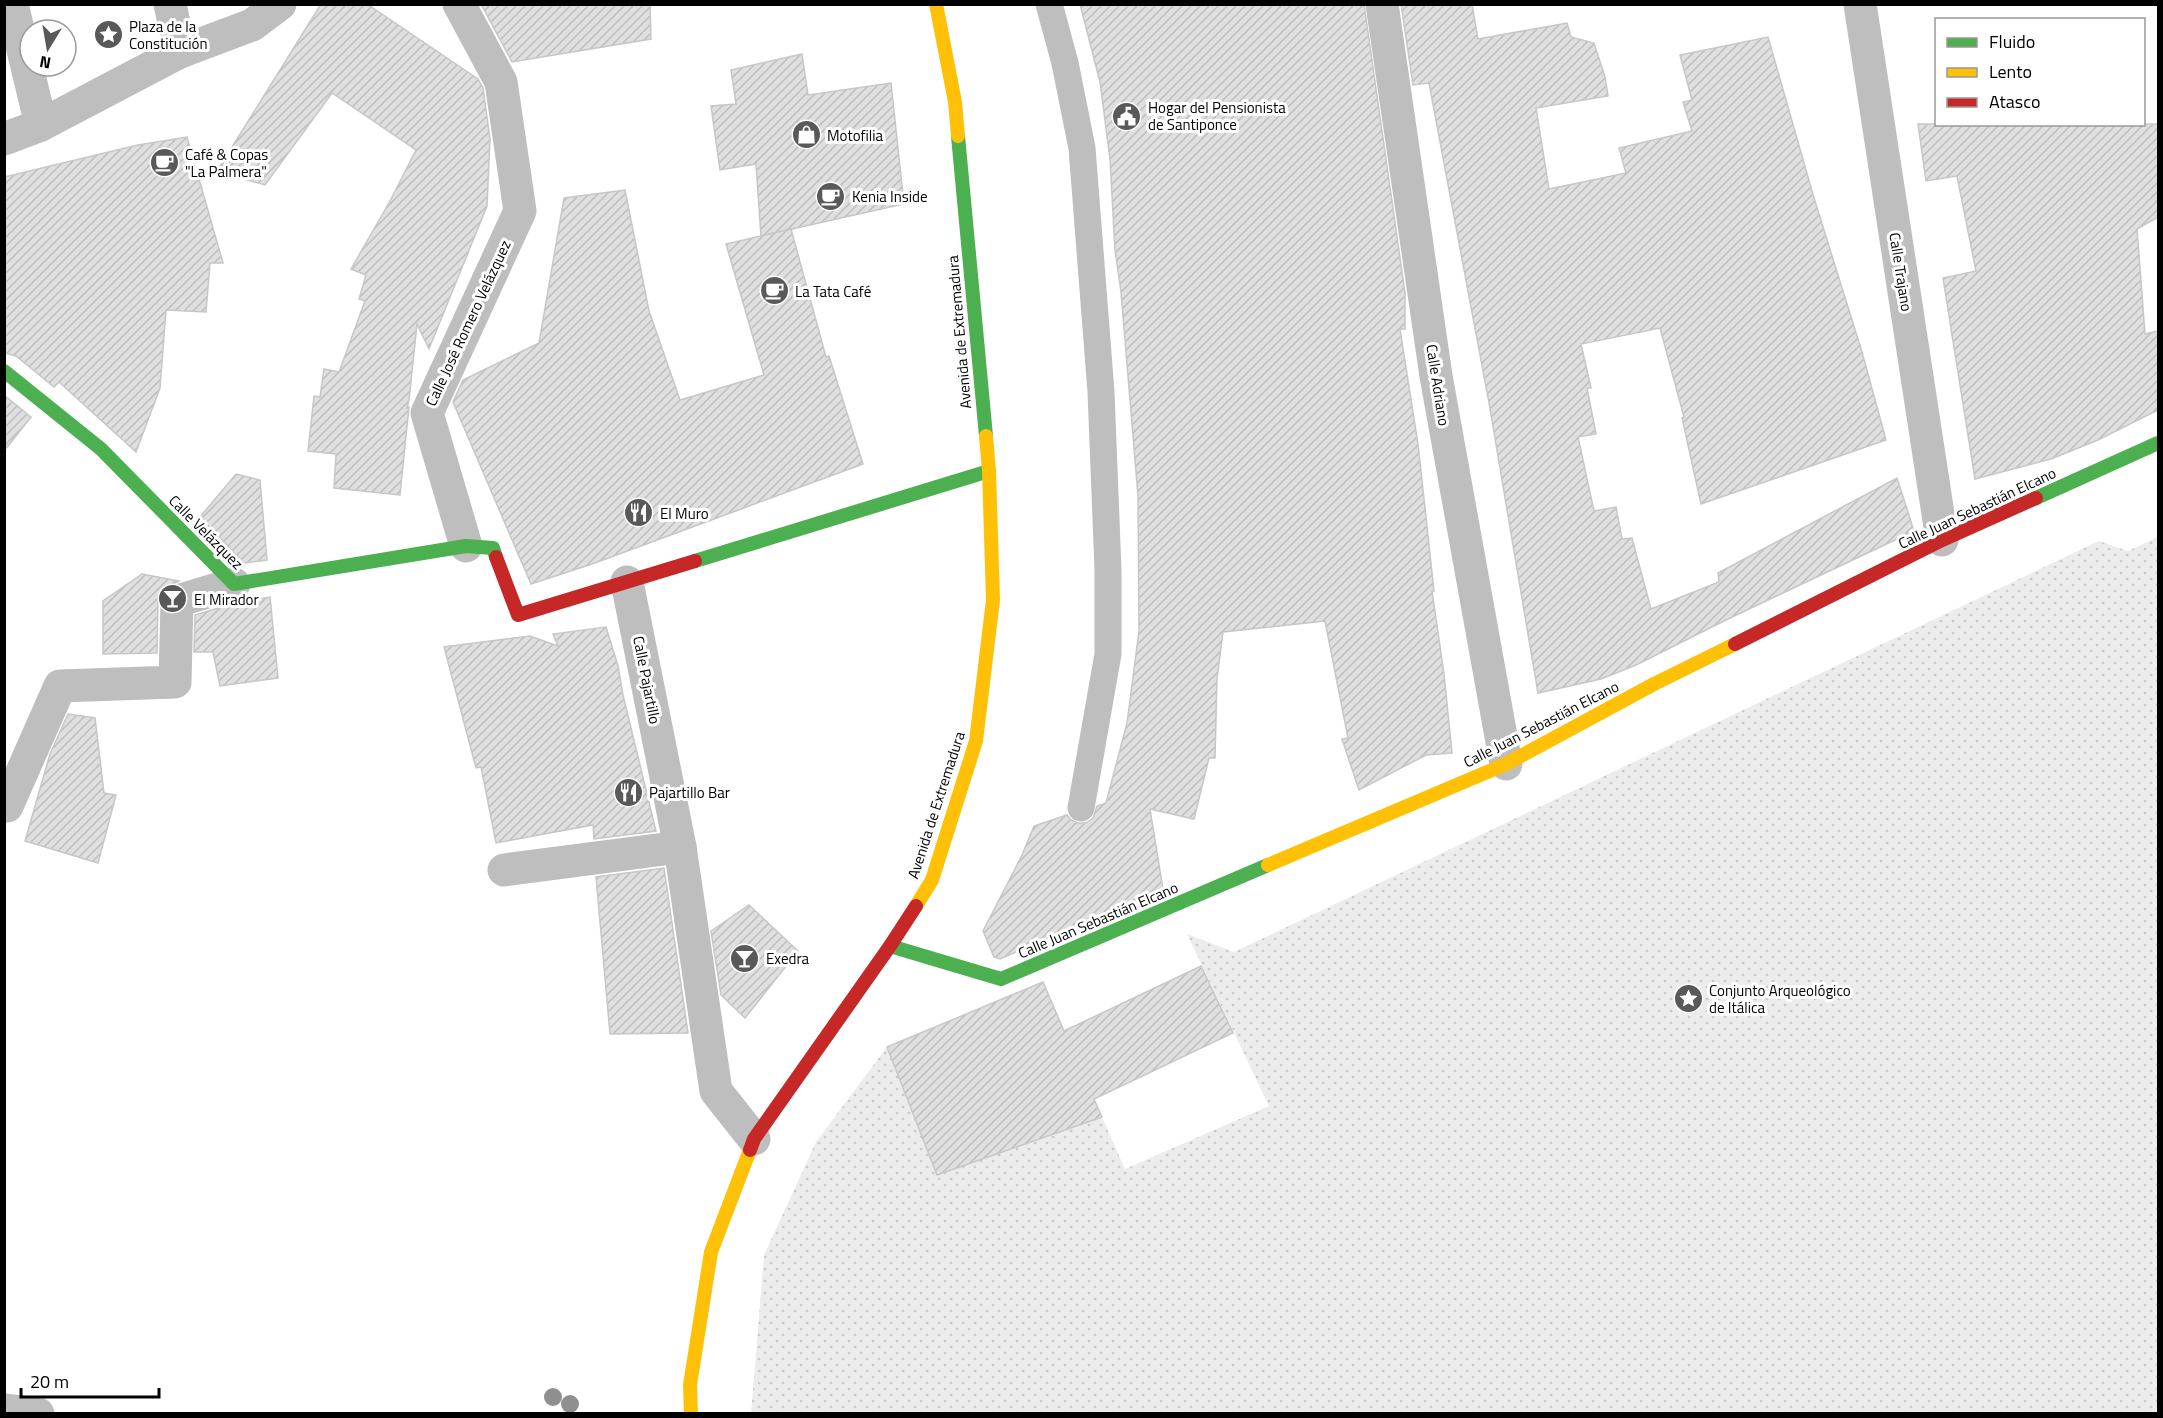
<svg xmlns="http://www.w3.org/2000/svg" width="2163" height="1418" font-family="'Titillium Web',sans-serif">
	<style>
		.park { fill: url(#park-dots) }
		.building { fill: url(#building-hatch); stroke: #c7c7c7; stroke-width: 1.5 }
		.lines { fill: none; stroke-linecap: round; stroke-linejoin: round }
		.lane { stroke: #bebebe; stroke-width: 27 }
		.street { stroke: #bebebe; stroke-width: 33 }
		.fast { stroke: #4caf50; stroke-width: 14 }
		.slow { stroke: #ffc107; stroke-width: 14 }
		.jam { stroke: #c62828; stroke-width: 14 }
		.tree { fill: #8f8f8f }
		.labels { text-anchor: middle; dominant-baseline: central; stroke-width: 6; stroke-linejoin: round; paint-order: stroke }
		.poi-label { font-size: 15px; fill: #000; stroke: #fff; text-anchor: start }
		.street-label { font-size: 15px; fill: #000; stroke: #fff }
	</style>
	<defs>
		<pattern id="park-dots" width="8" height="8" patternUnits="userSpaceOnUse" patternTransform="scale(1.5)"><rect width="8" height="8" fill="#ececec"/><path d="M2 2h.1M6 6h.1" fill="none" stroke="#c9c9c9" stroke-width="1.8" stroke-linecap="round"/></pattern>
		<pattern id="building-hatch" width="6" height="6" patternUnits="userSpaceOnUse" patternTransform="scale(1.5)"><rect width="6" height="6" fill="#dfdfdf"/><path d="M-1 1l2-2M0 6l6-6M5 7l2-2" fill="none" stroke="#bebebe"/></pattern>
	</defs>
	<rect width="100%" height="100%" fill="#fff"/>
	<!-- park -->
	<path class="park" d="M 2158,537 L 2158,1413 L 751,1414 L 764,1255 L 816,1142 L 887,1047 L 937,1174 L 1102,1117 L 1125,1169 L 1269,1106 L 1187,934 L 1234,952 L 2099,541 L 2128,551 Z"/>
	<!-- building -->
	<g class="building">
		<path d="M 321,4 L 367,4 L 478,79 L 483,88 L 490,139 L 487,206 L 429,349 L 417,324 L 409,400 L 407,408 L 409,407 L 400,495 L 334,488 L 336,454 L 308,451 L 314,396 L 320,397 L 324,369 L 339,372 L 365,301 L 359,299 L 366,275 L 351,269 L 390,201 L 416,150 L 332,93 L 265,185 L 217,171 Z"/>
		<path d="M 481,4 L 650,4 L 651,39 L 512,62 Z"/>
		<path d="M 1080,4 L 1364,4 L 1405,293 L 1405,329 L 1400,329 L 1418,444 L 1434,591 L 1432,591 L 1444,674 L 1452,753 L 1426,755 L 1359,790 L 1342,739 L 1348,738 L 1325,621 L 1223,632 L 1217,679 L 1215,758 L 1209,758 L 1194,819 L 1150,809 L 1163,889 L 1000,959 L 994,957 L 983,931 L 1022,855 L 1034,826 L 1067,815 L 1071,820 L 1078,823 L 1086,823 L 1093,818 L 1097,806 L 1106,803 L 1127,723 L 1139,631 L 1138,496 L 1121,292 L 1115,250 L 1110,159 L 1100,82 Z"/>
		<path d="M 1401,4 L 1472,4 L 1478,39 L 1567,23 L 1571,37 L 1594,43 L 1605,77 L 1608,96 L 1536,108 L 1549,189 L 1626,173 L 1619,148 L 1692,131 L 1683,102 L 1692,100 L 1680,55 L 1768,37 L 1814,198 L 1862,352 L 1886,440 L 1701,504 L 1682,418 L 1684,417 L 1660,328 L 1581,344 L 1591,388 L 1587,388 L 1596,434 L 1578,437 L 1594,511 L 1616,507 L 1622,539 L 1632,538 L 1651,609 L 1719,582 L 1718,573 L 1897,478 L 1914,531 L 1728,619 L 1636,665 L 1601,679 L 1538,693 L 1489,403 L 1429,83 L 1413,85 Z"/>
		<path d="M 802,54 L 808,95 L 891,83 L 904,204 L 761,236 L 756,164 L 720,170 L 711,106 L 736,104 L 731,70 Z"/>
		<path d="M 1918,124 L 2158,124 L 2158,217 L 2137,229 L 2145,334 L 2158,331 L 2158,410 L 2098,440 L 2051,459 L 1975,479 L 1943,278 L 1976,271 L 1957,176 L 1926,181 Z"/>
		<path d="M 187,137 L 223,263 L 210,263 L 206,312 L 166,310 L 160,388 L 136,452 L 59,382 L 54,387 L 16,356 L 4,353 L 4,177 L 138,145 Z"/>
		<path d="M 625,190 L 649,311 L 680,400 L 764,375 L 726,244 L 791,229 L 826,357 L 829,356 L 863,464 L 595,563 L 531,584 L 453,402 L 463,380 L 539,343 L 564,198 Z"/>
		<path d="M 4,395 L 31,417 L 4,451 Z"/>
		<path d="M 236,474 L 260,480 L 267,560 L 244,563 L 200,517 Z"/>
		<path d="M 142,574 L 179,581 L 163,589 L 158,600 L 157,653 L 103,654 L 103,601 Z"/>
		<path d="M 270,597 L 278,678 L 220,686 L 213,652 L 194,652 L 195,615 L 238,602 Z"/>
		<path d="M 606,627 L 618,666 L 623,695 L 656,831 L 594,839 L 593,825 L 496,843 L 481,767 L 476,768 L 444,647 L 530,636 L 558,646 L 553,634 Z"/>
		<path d="M 68,714 L 95,718 L 104,793 L 116,795 L 98,863 L 25,841 L 50,754 Z"/>
		<path d="M 664,868 L 688,1033 L 610,1034 L 596,877 Z"/>
		<path d="M 749,905 L 798,951 L 745,1018 L 721,995 L 711,931 Z"/>
		<path d="M 1201,966 L 1233,1033 L 1094,1099 L 1102,1117 L 937,1175 L 887,1047 L 1043,982 L 1064,1031 Z"/>
	</g>
	<g class="lines">
		<!-- lane -->
		<path class="lane" d="M 1049,4 L 1065,63 L 1082,148 L 1101,392 L 1108,570 L 1108,654 L 1081,808"/>
		<!-- street -->
		<g class="street">
			<path d="M 12,4 L 41,125"/>
			<path d="M 170,4 L 180,52"/>
			<path d="M 459,4 L 501,82 L 520,211 L 427,413 L 466,546"/>
			<path d="M 1382,4 L 1436,376 L 1506,764"/>
			<path d="M 1860,4 L 1942,540"/>
			<path d="M 4,139 L 41,125 L 180,52 L 252,25 L 280,4"/>
			<path d="M 627,582 L 680,847 L 716,1091 L 754,1139"/>
			<path d="M 7,806 L 60,686 L 175,682 L 177,601 L 234,584"/>
			<path d="M 504,870 L 680,847"/>
			<path d="M 4,1410 L 38,1414"/>
		</g>
		<!-- fast -->
		<g class="fast">
			<path d="M 958,136 L 986,436"/>
			<path d="M 4,371 L 101,449 L 234,584 L 466,546 L 493,548 L 496,557"/>
			<path d="M 2036,498 L 2158,443"/>
			<path d="M 695,561 L 989,471"/>
			<path d="M 890,946 L 1001,979 L 1268,865"/>
		</g>
		<!-- slow -->
		<g class="slow">
			<path d="M 936,4 L 955,102 L 958,136"/>
			<path d="M 1268,865 L 1506,764 L 1654,684 L 1735,644"/>
			<path d="M 916,906 L 932,880 L 976,741 L 993,600 L 989,471 L 986,436"/>
			<path d="M 691,1414 L 690,1385 L 711,1252 L 750,1150"/>
		</g>
		<!-- jam -->
		<g class="jam">
			<path d="M 496,557 L 518,615 L 695,561"/>
			<path d="M 1735,644 L 1942,540 L 2036,498"/>
			<path d="M 750,1150 L 754,1139 L 890,946 L 916,906"/>
		</g>
	</g>
	<!-- trees -->
	<g class="tree">
		<circle cx="553" cy="1397" r="9"/>
		<circle cx="570" cy="1404" r="9"/>
	</g>
	<!-- icons -->
	<defs>
		<symbol id="sight-disc" viewBox="-11 -11 22 22"><circle r="9.5" fill="#595959" stroke="#fff"/><path d="M0-6L1.8-2.2L6-1.7L2.9 1.2L3.7 5.4L0 3.3L-3.7 5.4L-2.9 1.2L-6-1.7L-1.8-2.2Z" fill="#fff"/></symbol>
		<symbol id="civic-disc" viewBox="-11 -11 22 22"><circle r="9.5" fill="#595959" stroke="#fff"/><path d="M-.6-6.5H3V-4.5H.6V-3L4-1V1h2V6H-6V1h2V-1L-.6-3ZM-1.2 2.5V6h2.4V2.5Z" fill="#fff"/></symbol>
		<symbol id="shop-disc" viewBox="-11 -11 22 22"><circle r="9.5" fill="#595959" stroke="#fff"/><path d="M-5-2.5h2.3a2.7 3.5 0 0 1 5.4 0H5L5.5 6h-11ZM-1.5-2.5h3a1.5 2.3 0 0 0-3 0Z" fill="#fff"/></symbol>
		<symbol id="cafe-disc" viewBox="-11 -11 22 22"><circle r="9.5" fill="#595959" stroke="#fff"/><path d="M-5.5-4.5H6V0H3Q3 3.5 0 3.5H-2.5Q-5.5 3.5-5.5 0ZM3-3.2v2h1.7v-2ZM-6 4.5H4V6H-6Z" fill="#fff"/></symbol>
		<symbol id="restaurant-disc" viewBox="-11 -11 22 22"><circle r="9.5" fill="#595959" stroke="#fff"/><path d="M-5-6h1v4h1v-4h1v4h1v-4h1v5L-1.5 .5V6h-2V.5L-5-1ZM5-6V6H3V1.5H1.5Q1.5-4 5-6Z" fill="#fff"/></symbol>
		<symbol id="bar-disc" viewBox="-11 -11 22 22"><circle r="9.5" fill="#595959" stroke="#fff"/><path d="M-6-5H6L.8 .8V4.5H3.5V6h-7V4.5H-.8V.8Z" fill="#fff"/></symbol>
	</defs>
	<g fill-rule="evenodd">
		<use href="#sight-disc" x="92" y="18" width="33" height="33"/>
		<use href="#civic-disc" x="1110" y="100" width="33" height="33"/>
		<use href="#shop-disc" x="790" y="118" width="33" height="33"/>
		<use href="#cafe-disc" x="148" y="146" width="33" height="33"/>
		<use href="#cafe-disc" x="814" y="180" width="33" height="33"/>
		<use href="#cafe-disc" x="758" y="274" width="33" height="33"/>
		<use href="#restaurant-disc" x="622" y="496" width="33" height="33"/>
		<use href="#bar-disc" x="156" y="582" width="33" height="33"/>
		<use href="#restaurant-disc" x="612" y="776" width="33" height="33"/>
		<use href="#bar-disc" x="728" y="942" width="33" height="33"/>
		<use href="#sight-disc" x="1672" y="982" width="33" height="33"/>
	</g>
	<g class="labels">
		<!-- poi labels -->
		<g class="poi-label">
			<text x="129" y="26">Plaza de la<tspan x="129" dy="17">Constitución</tspan></text>
			<text x="1148" y="107">Hogar del Pensionista<tspan x="1148" dy="17">de Santiponce</tspan></text>
			<text x="827" y="135">Motofilia</text>
			<text x="185" y="154">Café &amp; Copas<tspan x="185" dy="17">"La Palmera"</tspan></text>
			<text x="852" y="196">Kenia Inside</text>
			<text x="795" y="291">La Tata Café</text>
			<text x="660" y="513">El Muro</text>
			<text x="194" y="599">El Mirador</text>
			<text x="649" y="792">Pajartillo Bar</text>
			<text x="766" y="958">Exedra</text>
			<text x="1709" y="990">Conjunto Arqueológico<tspan x="1709" dy="17">de Itálica</tspan></text>
		</g>
		<!-- street labels -->
		<g class="street-label">
			<text transform="translate(1901 272) rotate(81)">Calle Trajano</text>
			<text transform="translate(468 323) rotate(-65)">Calle José Romero Velázquez</text>
			<text transform="translate(959 332) rotate(-95)">Avenida de Extremadura</text>
			<text transform="translate(1438 385) rotate(81)">Calle Adriano</text>
			<text transform="translate(1977 508) rotate(-25)">Calle Juan Sebastián Elcano</text>
			<text transform="translate(206 532) rotate(45)">Calle Velázquez</text>
			<text transform="translate(647 680) rotate(79)">Calle Pajartillo</text>
			<text transform="translate(1541 724) rotate(-27)">Calle Juan Sebastián Elcano</text>
			<text transform="translate(936 805) rotate(-72)">Avenida de Extremadura</text>
			<text transform="translate(1098 920) rotate(-23)">Calle Juan Sebastián Elcano</text>
		</g>
	</g>
	<!-- border -->
	<rect width="2163" height="1418" fill="none" stroke="#000000" stroke-width="12"/>
	<!-- legend -->
	<rect x="1935" y="18" width="210" height="108" fill="#ffffff" stroke="#999999" stroke-width="1.5"/>
	<rect x="1947" y="38" width="30" height="9" fill="#4caf50" stroke="#999999" stroke-width="1.5"/>
	<text x="1989" y="48" font-size="18" fill="#000000">Fluido</text>
	<rect x="1947" y="68" width="30" height="9" fill="#ffc107" stroke="#999999" stroke-width="1.5"/>
	<text x="1989" y="78" font-size="18" fill="#000000">Lento</text>
	<rect x="1947" y="98" width="30" height="9" fill="#c62828" stroke="#999999" stroke-width="1.5"/>
	<text x="1989" y="108" font-size="18" fill="#000000">Atasco</text>
	<!-- north arrow -->
	<g transform="translate(48 48) rotate(191)"><circle r="28" fill="#ffffff" stroke="#999999" stroke-width="1.5"/>
	<path d="M0-4.5L10 22L0 15L-10 22Z" fill="#595959"/>
	<text y="-9" font-size="16" font-weight="bold" text-anchor="middle" fill="#000000">N</text>
	</g>
	<!-- scale -->
	<path d="M21 1388v9h138v-9" fill="none" stroke="#000000" stroke-width="3"/>
	<text x="30" y="1388" font-size="18" fill="#000000" stroke="#ffffff" stroke-width="4.5" paint-order="stroke">20 m</text>
</svg>
